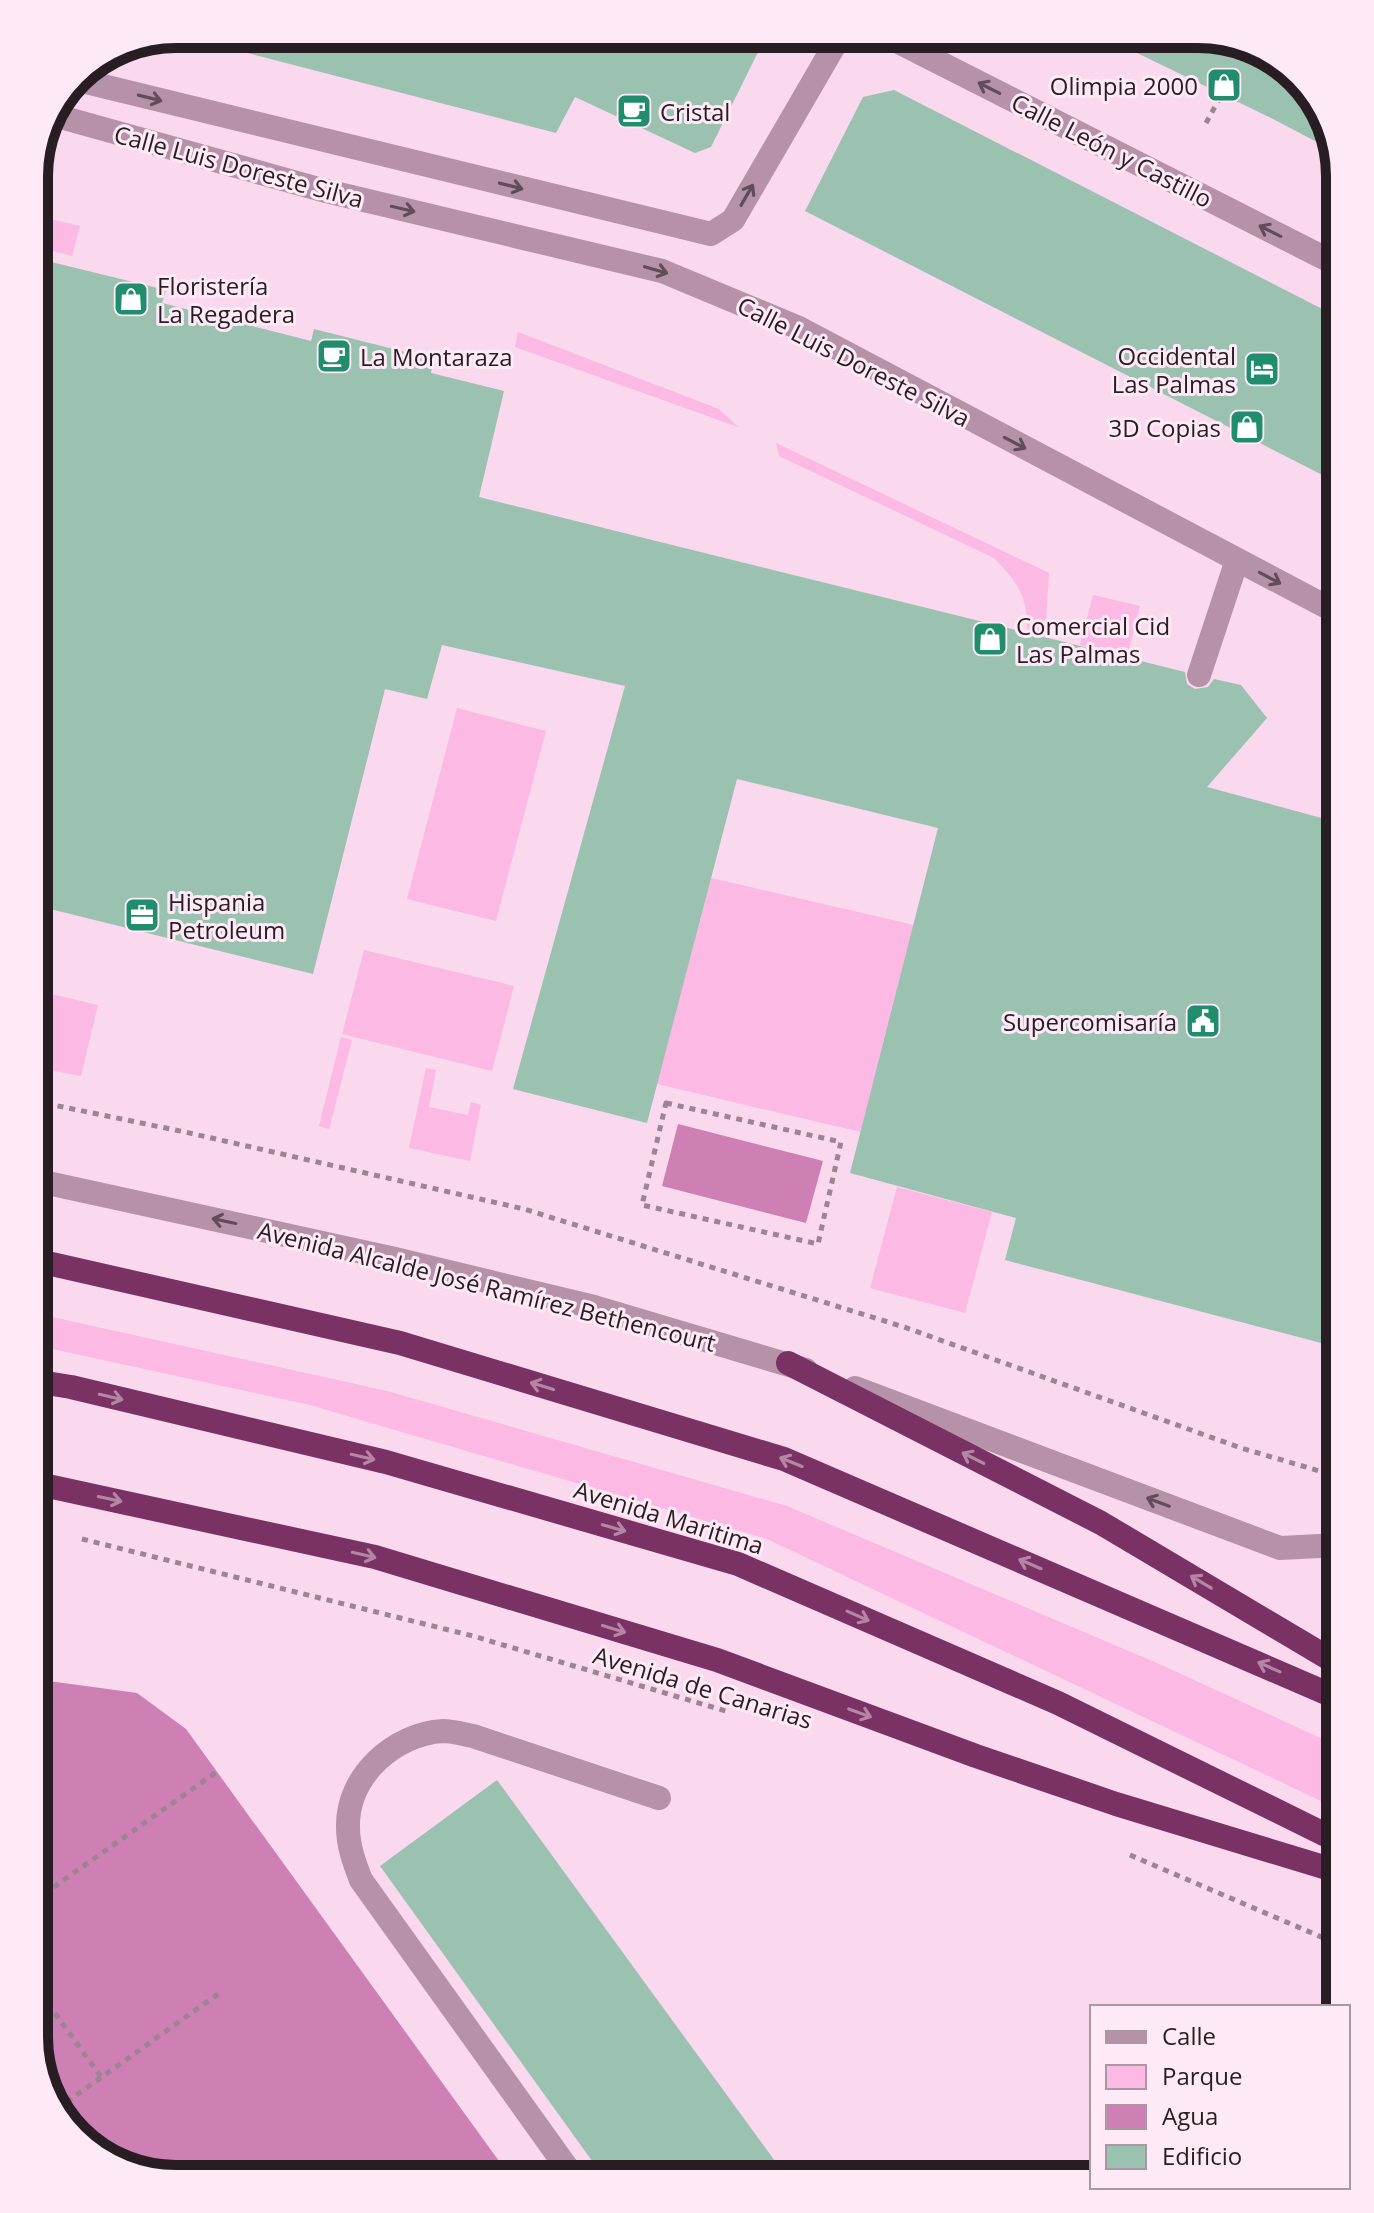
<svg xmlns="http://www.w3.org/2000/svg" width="1374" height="2213" font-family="'Open Sans',sans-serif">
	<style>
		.green { fill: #fbb9e3 }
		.water { fill: #ce7fb3 }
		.building { fill: #9bc1b1 }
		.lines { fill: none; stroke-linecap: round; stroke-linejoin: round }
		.path { stroke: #9c8492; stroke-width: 5; stroke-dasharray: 6 6; stroke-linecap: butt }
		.minor { stroke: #b692a8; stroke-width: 24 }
		.highway { stroke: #7a3264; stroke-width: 24 }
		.oneway { stroke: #614c59 }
		.oneway2 { stroke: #b585a6 }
		.labels { text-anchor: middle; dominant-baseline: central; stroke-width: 6; stroke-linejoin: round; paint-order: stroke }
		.poi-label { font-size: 24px; fill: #291d24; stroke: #feeaf6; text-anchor: start }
		.street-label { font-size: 24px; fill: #291d24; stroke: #feeaf6 }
		.rim { fill: none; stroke: #291d24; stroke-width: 10 }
	</style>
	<rect width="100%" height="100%" fill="#fad8ed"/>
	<!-- green -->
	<g class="green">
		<path d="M 34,215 L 80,226 L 72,256 L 34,246 Z"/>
		<path d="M 518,332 L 719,409 L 738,427 L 515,347 Z"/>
		<path d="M 776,443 L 1049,573 L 1045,637 L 1028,633 C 1026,594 1020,585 994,558 L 779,456 Z"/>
		<path d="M 1093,595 L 1140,606 L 1127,657 L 1080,645 Z"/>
		<path d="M 457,708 L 546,731 L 496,921 L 407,899 Z"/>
		<path d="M 711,878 L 914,925 L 861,1132 L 657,1084 Z"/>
		<path d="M 364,950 L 514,986 L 492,1071 L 342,1034 Z"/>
		<path d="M 34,990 L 98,1005 L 81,1076 L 34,1067 Z"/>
		<path d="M 341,1037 L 352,1040 L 329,1129 L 319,1126 Z"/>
		<path d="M 426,1068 L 436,1070 L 429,1107 L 468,1115 L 471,1102 L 481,1105 L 470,1161 L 409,1148 Z"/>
		<path d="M 897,1187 L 992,1212 L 965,1313 L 870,1288 Z"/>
		<path d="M 34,1313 L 387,1391 L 787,1506 L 1157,1663 L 1340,1747 L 1340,1810 L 767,1539 L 310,1405 L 34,1345 Z"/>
	</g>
	<!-- water -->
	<g class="water">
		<path d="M 678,1124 L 823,1161 L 806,1223 L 662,1186 Z"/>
		<path d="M 34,1679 L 137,1693 L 186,1729 L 512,2179 L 167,2179 L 97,2155 L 49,2100 L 34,2037 Z"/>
	</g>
	<!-- building -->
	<g class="building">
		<path d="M 233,34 L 767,34 L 711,147 L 695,153 L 575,97 L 556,133 L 232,49 Z"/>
		<path d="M 1098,34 L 1208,34 L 1277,58 L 1325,113 L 1334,151 L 1273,119 Z"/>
		<path d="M 894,90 L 1340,318 L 1340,484 L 805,211 L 863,97 Z"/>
		<path d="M 43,260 L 166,290 L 162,303 L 311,341 L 314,329 L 433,359 L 431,373 L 504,391 L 479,497 L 1185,672 L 1187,684 L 1195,689 L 1208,687 L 1214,679 L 1241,685 L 1267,718 L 1207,787 L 1340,823 L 1340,1348 L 1005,1260 L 1016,1218 L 850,1173 L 938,828 L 737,779 L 647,1123 L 513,1089 L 625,686 L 442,645 L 427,699 L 385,689 L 313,974 L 34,905 L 34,270 L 40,271 Z"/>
		<path d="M 497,1780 L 788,2179 L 605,2179 L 380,1866 Z"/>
	</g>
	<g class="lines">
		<!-- path -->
		<g class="path">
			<path d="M 1206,123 L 1222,94"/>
			<path d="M 34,1101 L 185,1132 L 524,1209 L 904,1327 L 1241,1448 L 1340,1477"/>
			<path d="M 666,1103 L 841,1142 L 818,1244 L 642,1205 Z"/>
			<path d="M 34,1530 L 49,1532"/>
			<path d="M 82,1539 L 473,1636 L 729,1712"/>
			<path d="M 1130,1855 L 1340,1945"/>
			<path d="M 34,1901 L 218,1771"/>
			<path d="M 34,1984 L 101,2077"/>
			<path d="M 57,2109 L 218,1994"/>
		</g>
		<!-- minor -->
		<g class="minor">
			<path d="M 883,34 L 1340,266"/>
			<path d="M 74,79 L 711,234 L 733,220 L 841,34"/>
			<path d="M 57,116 L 322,190 L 662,271 L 799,328 L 1340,614"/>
			<path d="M 1199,675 L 1237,560"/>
			<path d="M 34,1180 L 395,1259 L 594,1307 L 806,1370"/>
			<path d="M 855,1388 L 1280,1548 L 1340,1545"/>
			<path d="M 575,2179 L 361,1880 C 354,1862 348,1846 348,1827 C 347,1776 394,1734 443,1731 C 452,1731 463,1734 473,1736 L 659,1798"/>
		</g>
		<!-- highway -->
		<g class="highway">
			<path d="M 34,1260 L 400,1343 L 784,1459 L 1340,1699"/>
			<path d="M 788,1363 L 1101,1523 L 1340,1665"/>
			<path d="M 34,1381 L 71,1387 L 386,1462 L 738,1564 L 1058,1703 L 1340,1842"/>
			<path d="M 34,1483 L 375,1557 L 717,1660 L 976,1756 L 1116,1804 L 1340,1872"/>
		</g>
	</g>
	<!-- one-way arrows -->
	<defs><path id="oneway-shaft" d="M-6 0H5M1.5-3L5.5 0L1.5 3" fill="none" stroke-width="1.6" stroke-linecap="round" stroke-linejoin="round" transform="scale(2)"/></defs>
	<g class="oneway">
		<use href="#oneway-shaft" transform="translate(989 88) rotate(-153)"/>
		<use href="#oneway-shaft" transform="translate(150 98) rotate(14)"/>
		<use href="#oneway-shaft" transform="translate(511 186) rotate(14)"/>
		<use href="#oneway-shaft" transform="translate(747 195) rotate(-60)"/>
		<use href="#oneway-shaft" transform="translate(403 209) rotate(13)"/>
		<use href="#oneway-shaft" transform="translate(1270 231) rotate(-153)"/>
		<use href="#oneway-shaft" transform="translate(656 270) rotate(16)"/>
		<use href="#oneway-shaft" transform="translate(1015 443) rotate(28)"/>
		<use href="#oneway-shaft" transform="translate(1270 578) rotate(28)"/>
		<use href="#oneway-shaft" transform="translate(224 1221) rotate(-168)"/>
		<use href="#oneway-shaft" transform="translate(1158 1502) rotate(-159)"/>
	</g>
	<g class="oneway2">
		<use href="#oneway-shaft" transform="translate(542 1386) rotate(-163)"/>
		<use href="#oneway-shaft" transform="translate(111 1397) rotate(13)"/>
		<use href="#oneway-shaft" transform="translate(363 1457) rotate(13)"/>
		<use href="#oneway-shaft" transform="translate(973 1458) rotate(-153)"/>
		<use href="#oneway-shaft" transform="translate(791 1462) rotate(-158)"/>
		<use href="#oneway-shaft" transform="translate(110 1499) rotate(12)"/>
		<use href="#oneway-shaft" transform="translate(614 1528) rotate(16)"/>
		<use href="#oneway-shaft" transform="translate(364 1555) rotate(13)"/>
		<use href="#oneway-shaft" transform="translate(1030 1564) rotate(-157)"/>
		<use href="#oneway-shaft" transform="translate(1201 1582) rotate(-149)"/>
		<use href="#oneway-shaft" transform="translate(858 1616) rotate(24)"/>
		<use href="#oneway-shaft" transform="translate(614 1629) rotate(17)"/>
		<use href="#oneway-shaft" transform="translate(1269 1667) rotate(-156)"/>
		<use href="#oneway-shaft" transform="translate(860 1713) rotate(20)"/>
	</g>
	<!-- icons -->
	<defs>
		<symbol id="shop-square" viewBox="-11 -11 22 22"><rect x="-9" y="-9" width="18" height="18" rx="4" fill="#208e6d" stroke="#feeaf6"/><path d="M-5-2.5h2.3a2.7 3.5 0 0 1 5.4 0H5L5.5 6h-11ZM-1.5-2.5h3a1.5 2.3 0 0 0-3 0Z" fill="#fff"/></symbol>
		<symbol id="cafe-square" viewBox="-11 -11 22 22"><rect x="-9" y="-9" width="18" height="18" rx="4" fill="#208e6d" stroke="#feeaf6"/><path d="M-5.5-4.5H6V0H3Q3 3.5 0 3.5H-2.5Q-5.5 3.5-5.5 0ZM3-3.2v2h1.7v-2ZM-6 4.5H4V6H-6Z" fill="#fff"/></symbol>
		<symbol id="hotel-square" viewBox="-11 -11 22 22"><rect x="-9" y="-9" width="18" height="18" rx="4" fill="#208e6d" stroke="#feeaf6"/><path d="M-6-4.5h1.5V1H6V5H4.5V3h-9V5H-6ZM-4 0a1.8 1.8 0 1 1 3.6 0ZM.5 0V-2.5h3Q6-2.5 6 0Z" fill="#fff"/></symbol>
		<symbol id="office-square" viewBox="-11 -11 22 22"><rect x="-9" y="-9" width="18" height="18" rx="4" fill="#208e6d" stroke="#feeaf6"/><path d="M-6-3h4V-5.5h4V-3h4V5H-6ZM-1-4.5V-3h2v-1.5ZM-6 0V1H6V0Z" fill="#fff"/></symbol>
		<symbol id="civic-square" viewBox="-11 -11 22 22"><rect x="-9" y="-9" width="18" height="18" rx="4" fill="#208e6d" stroke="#feeaf6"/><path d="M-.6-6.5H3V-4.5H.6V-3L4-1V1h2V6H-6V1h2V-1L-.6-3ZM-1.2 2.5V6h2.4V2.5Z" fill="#fff"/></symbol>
	</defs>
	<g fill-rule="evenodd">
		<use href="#shop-square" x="1204" y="65" width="40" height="40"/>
		<use href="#cafe-square" x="614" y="91" width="40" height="40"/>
		<use href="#shop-square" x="111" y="279" width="40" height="40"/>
		<use href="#cafe-square" x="314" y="336" width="40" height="40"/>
		<use href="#hotel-square" x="1242" y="349" width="40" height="40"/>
		<use href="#shop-square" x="1227" y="407" width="40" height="40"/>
		<use href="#shop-square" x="970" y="619" width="40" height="40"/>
		<use href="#office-square" x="122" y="895" width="40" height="40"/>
		<use href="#civic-square" x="1183" y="1001" width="40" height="40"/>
	</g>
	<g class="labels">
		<!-- poi labels -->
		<g class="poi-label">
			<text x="1198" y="85" text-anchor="end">Olimpia 2000</text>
			<text x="660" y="111">Cristal</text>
			<text x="157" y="285">Floristería<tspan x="157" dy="28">La Regadera</tspan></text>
			<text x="1236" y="355" text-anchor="end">Occidental<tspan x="1236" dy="28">Las Palmas</tspan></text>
			<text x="360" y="356">La Montaraza</text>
			<text x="1221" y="427" text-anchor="end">3D Copias</text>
			<text x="1016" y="625">Comercial Cid<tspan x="1016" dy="28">Las Palmas</tspan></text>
			<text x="168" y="901">Hispania<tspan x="168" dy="28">Petroleum</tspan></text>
			<text x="1177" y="1021" text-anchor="end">Supercomisaría</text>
		</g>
		<!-- street labels -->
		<g class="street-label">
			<text transform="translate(1112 150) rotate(27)">Calle León y Castillo</text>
			<text transform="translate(239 166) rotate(15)">Calle Luis Doreste Silva</text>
			<text transform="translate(854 361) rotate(27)">Calle Luis Doreste Silva</text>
			<text transform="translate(487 1286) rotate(14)">Avenida Alcalde José Ramírez Bethencourt</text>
			<text transform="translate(669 1517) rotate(17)">Avenida Maritima</text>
			<text transform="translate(703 1687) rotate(17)">Avenida de Canarias</text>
		</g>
	</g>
	<!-- crop -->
	<path d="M0 0H1374V2213H0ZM176 48H1198A128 128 0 0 1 1326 176V2037A128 128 0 0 1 1198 2165H176A128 128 0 0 1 48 2037V176A128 128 0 0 1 176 48Z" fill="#feeaf6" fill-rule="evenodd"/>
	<path class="rim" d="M176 48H1198A128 128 0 0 1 1326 176V2037A128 128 0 0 1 1198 2165H176A128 128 0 0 1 48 2037V176A128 128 0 0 1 176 48Z"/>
	<!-- legend -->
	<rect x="1090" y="2005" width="260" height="184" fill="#feeaf6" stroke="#a998a2" stroke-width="2"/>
	<rect x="1106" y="2031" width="40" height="12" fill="#b692a8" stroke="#a998a2" stroke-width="2"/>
	<text x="1162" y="2045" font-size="24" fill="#291d24">Calle</text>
	<rect x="1106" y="2065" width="40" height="24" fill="#fbb9e3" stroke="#a998a2" stroke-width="2"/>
	<text x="1162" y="2085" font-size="24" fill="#291d24">Parque</text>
	<rect x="1106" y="2105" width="40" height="24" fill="#ce7fb3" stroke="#a998a2" stroke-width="2"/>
	<text x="1162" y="2125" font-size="24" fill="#291d24">Agua</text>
	<rect x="1106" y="2145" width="40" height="24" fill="#9bc1b1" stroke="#a998a2" stroke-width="2"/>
	<text x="1162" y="2165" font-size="24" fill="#291d24">Edificio</text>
</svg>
